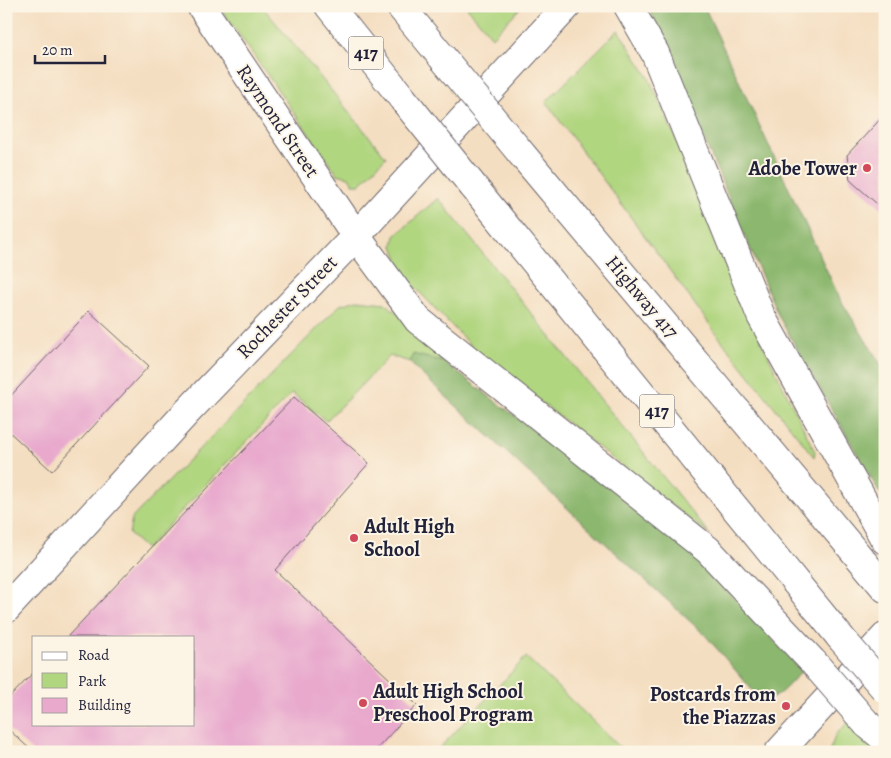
<svg xmlns="http://www.w3.org/2000/svg" width="891" height="758" font-family="Alegreya,serif">
	<style>
		.green { fill: #b1d680; stroke: #6a7c5e }
		.forest { fill: #8cb76e; stroke: #576c54 }
		.building { fill: #e8a9cd }
		.lines { fill: none; stroke-linecap: round; stroke-linejoin: round }
		.tertiary-casing { stroke: #6c646a; stroke-width: 30 }
		.secondary-casing { stroke: #6c646a; stroke-width: 30 }
		.motorway-casing { stroke: #6c646a; stroke-width: 30 }
		.tertiary { stroke: #fff; stroke-width: 28 }
		.secondary { stroke: #fff; stroke-width: 28 }
		.motorway { stroke: #fff; stroke-width: 28 }
		.motorway-bridge-casing { stroke: #6c646a; stroke-width: 30; stroke-linecap: butt }
		.motorway-bridge { stroke: #fff; stroke-width: 28 }
		.poi-dot { fill: #d1495b; stroke: #fcf5e5; stroke-width: 2 }
		.labels { text-anchor: middle; dominant-baseline: central; stroke-width: 4; stroke-linejoin: round; paint-order: stroke }
		.shield { fill: #fcf5e5; stroke: #63616e; stroke-width: 1 }
		.shield-label { font-size: 19px; font-weight: bold; fill: #22223b }
		.street-label { font-size: 20px; fill: #22223b; stroke: #fcf5e5 }
		.poi-label { font-size: 20px; font-weight: bold; fill: #22223b; stroke: #fcf5e5; text-anchor: end }
	</style>
	<rect width="100%" height="100%" fill="#fcf5e5"/>
	<filter id="ink" filterUnits="userSpaceOnUse"><feTurbulence type="fractalNoise" baseFrequency=".02" numOctaves="2"/><feDisplacementMap in="SourceGraphic" scale="10" xChannelSelector="R" yChannelSelector="G"/><feConvolveMatrix kernelMatrix="1 2 1 2 8 2 1 2 1" color-interpolation-filters="sRGB"/></filter>
	<filter id="wash" filterUnits="userSpaceOnUse"><feTurbulence type="fractalNoise" baseFrequency=".0096" numOctaves="4" result="noise"/><feDisplacementMap in="SourceGraphic" scale="20" xChannelSelector="R" yChannelSelector="G"/><feGaussianBlur stdDeviation="1.12" result="paint"/><feColorMatrix in="noise" values="0 0 0 0 0 0 0 0 0 0 0 0 0 0 0 0 0 1.4 0 .05"/><feComposite in="paint" operator="in"/></filter>
	<g filter="url(#wash)">
		<rect width="100%" height="100%" fill="#f4dec1"/>
		<!-- green -->
		<g class="green">
			<path d="M 219,6 L 262,6 L 386,157 L 360,184 L 353,184 L 349,177 L 337,174 Z"/>
			<path d="M 466,6 L 522,6 L 492,37 Z"/>
			<path d="M 618,30 L 648,76 L 684,157 L 732,281 L 815,452 L 814,457 L 718,336 L 546,102 Z"/>
			<path d="M 438,198 L 711,536 L 475,350 L 405,277 L 393,246 L 395,236 Z"/>
			<path d="M 357,300 L 385,303 L 402,317 L 444,362 L 413,355 L 410,362 L 390,356 L 326,421 L 292,393 L 146,549 L 129,534 L 132,518 L 340,305 Z"/>
			<path d="M 526,657 L 625,752 L 436,752 Z"/>
			<path d="M 849,722 L 874,752 L 829,752 L 836,734 Z"/>
		</g>
		<!-- forest -->
		<g class="forest">
			<path d="M 648,6 L 704,6 L 840,299 L 885,371 L 885,496 L 879,492 L 779,317 Z"/>
			<path d="M 413,354 L 444,362 L 662,528 L 712,574 L 802,671 C 790,682 777,703 760,699 L 706,636 L 415,368 L 410,362 Z"/>
		</g>
		<g id="blocks">
			<!-- building -->
			<g class="building">
				<path d="M 885,114 L 885,211 L 850,180 L 847,155 Z"/>
				<path d="M 89,311 L 149,366 L 52,471 L 6,429 L 6,401 Z"/>
				<path d="M 294,397 L 369,463 L 275,570 L 417,705 L 374,752 L 33,752 L 6,727 L 6,701 L 34,672 L 34,724 L 194,724 L 194,637 L 67,637 Z"/>
			</g>
		</g>
	</g>
	<g filter="url(#ink)">
		<use href="#blocks" fill-opacity="0" stroke="#6c646a" stroke-width="1"/>
		<g class="lines">
			<defs>
				<g id="tertiary">
					<path d="M 201,6 L 356,236"/>
					<path d="M 6,609 L 188,411 L 356,236 L 567,6"/>
				</g>
				<path id="secondary" d="M 779,752 L 885,637"/>
				<g id="motorway">
					<path d="M 329,6 L 403,99"/>
					<path d="M 400,6 L 442,57"/>
					<path d="M 628,6 L 655,53 L 761,316 L 885,540"/>
					<path d="M 520,152 L 885,588"/>
					<path d="M 473,186 L 840,637"/>
					<path d="M 356,236 L 418,320 L 708,550 L 814,663"/>
					<path d="M 867,724 L 885,739"/>
				</g>
			</defs>
			<!-- tertiary casing -->
			<use href="#tertiary" class="tertiary-casing"/>
			<!-- secondary casing -->
			<use href="#secondary" class="secondary-casing"/>
			<!-- motorway casing -->
			<use href="#motorway" class="motorway-casing"/>
			<!-- tertiary -->
			<use href="#tertiary" class="tertiary"/>
			<!-- secondary -->
			<use href="#secondary" class="secondary"/>
			<!-- motorway -->
			<use href="#motorway" class="motorway"/>
			<defs>
				<g id="motorway-bridge">
					<path d="M 442,57 L 520,152"/>
					<path d="M 403,99 L 473,186"/>
					<path d="M 840,637 L 885,689"/>
					<path d="M 814,663 L 867,724"/>
				</g>
			</defs>
			<!-- motorway-bridge casing -->
			<use href="#motorway-bridge" class="motorway-bridge-casing"/>
			<!-- motorway-bridge -->
			<use href="#motorway-bridge" class="motorway-bridge"/>
		</g>
	</g>
	<!-- markers -->
	<g class="poi-dot">
		<circle cx="867" cy="168" r="5"/>
		<circle cx="354" cy="538" r="5"/>
		<circle cx="363" cy="703" r="5"/>
		<circle cx="786" cy="706" r="5"/>
	</g>
	<g class="labels">
		<!-- shield labels -->
		<g class="shield">
			<rect x="348.5" y="36.5" width="35" height="33" rx="4"/>
			<rect x="639.5" y="394.5" width="35" height="33" rx="4"/>
		</g>
		<g class="shield-label">
			<text x="366" y="53">417</text>
			<text x="657" y="411">417</text>
		</g>
		<!-- street labels -->
		<g class="street-label">
			<text transform="translate(278 121) rotate(56)">Raymond Street</text>
			<text transform="translate(642 297) rotate(50)">Highway 417</text>
			<text transform="translate(287 307) rotate(-46)">Rochester Street</text>
		</g>
		<!-- poi labels -->
		<g class="poi-label">
			<text x="857" y="168">Adobe Tower</text>
			<text x="364" y="526" text-anchor="start">Adult High<tspan x="364" dy="23">School</tspan></text>
			<text x="373" y="691" text-anchor="start">Adult High School<tspan x="373" dy="23">Preschool Program</tspan></text>
			<text x="776" y="694">Postcards from<tspan x="776" dy="23">the Piazzas</tspan></text>
		</g>
	</g>
	<!-- margin -->
	<rect width="891" height="758" fill="none" stroke="#fcf5e5" stroke-width="25"/>
	<!-- legend -->
	<rect x="32" y="636" width="162" height="90" fill="#fcf5e5" stroke="#a5a1a1"/>
	<rect x="42" y="652" width="25" height="8" fill="#ffffff" stroke="#a5a1a1"/>
	<text x="78" y="660" font-size="15" fill="#22223b">Road</text>
	<rect x="42" y="673" width="25" height="15" fill="#b1d680" stroke="#a5a1a1"/>
	<text x="78" y="686" font-size="15" fill="#22223b">Park</text>
	<rect x="42" y="698" width="25" height="15" fill="#e8a9cd" stroke="#a5a1a1"/>
	<text x="78" y="710" font-size="15" fill="#22223b">Building</text>
	<!-- scale -->
	<path d="M35 55v8h70v-8" fill="none" stroke="#22223b" stroke-width="2.5"/>
	<text x="42" y="55" font-size="15" fill="#22223b" stroke="#fcf5e5" stroke-width="4" paint-order="stroke">20 m</text>
</svg>
